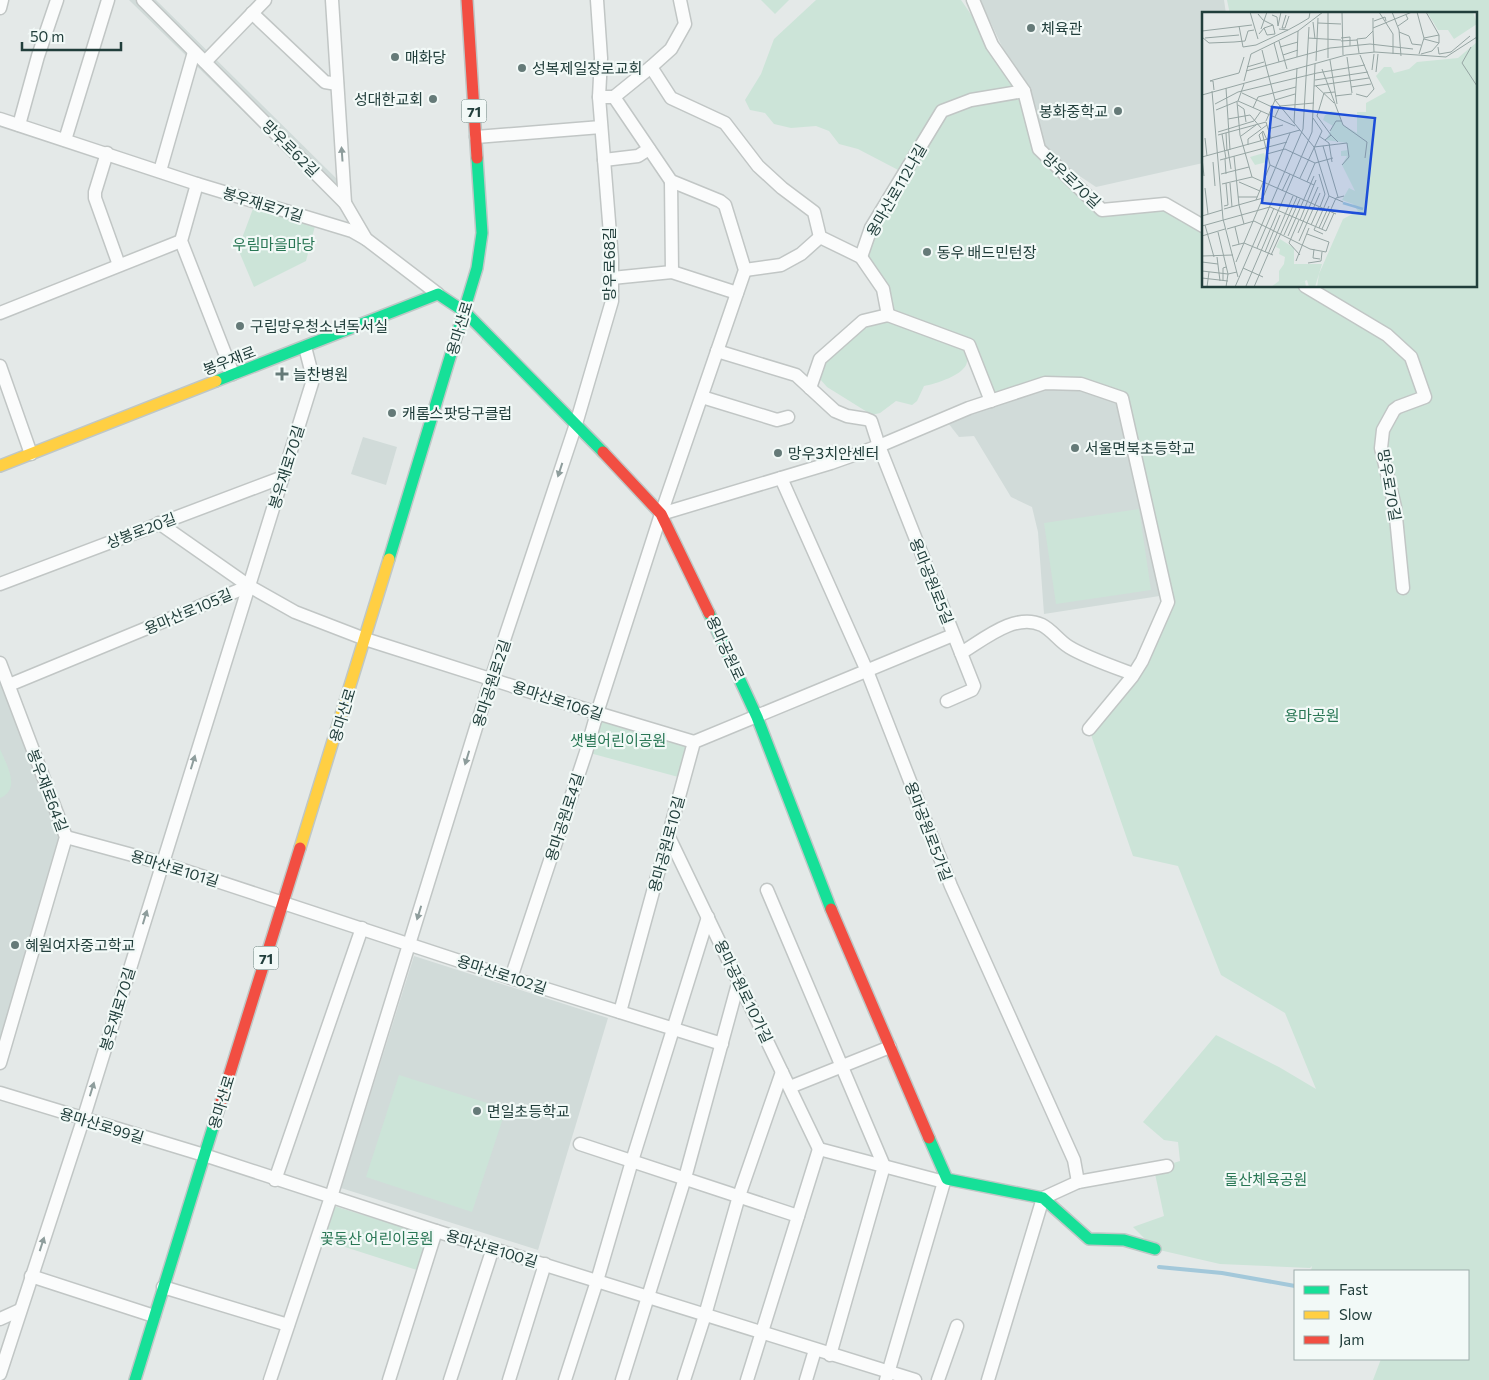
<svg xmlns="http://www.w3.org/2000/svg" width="1489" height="1380" font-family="Commissioner,'Noto Sans KR',sans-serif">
<rect width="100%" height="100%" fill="#e4e9e8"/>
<!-- built -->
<g fill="#d1dbd9">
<polygon points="129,0 156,0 347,189 335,201"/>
<polygon points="980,0 1224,0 1226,14 1203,14 1203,163 1096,187 1039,149 1042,131"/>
<polygon points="1045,383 1122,398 1166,595 1044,614 1038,532 1032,507 1011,497 974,436 959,437 945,419"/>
<polygon points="363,437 397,447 386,485 351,474"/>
<polygon points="0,678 61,838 0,1052"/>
<polygon points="414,956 608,1018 538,1250 341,1188"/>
</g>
<!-- green -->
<g fill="#cce4d8">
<polygon points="761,0 789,0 775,14"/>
<polygon points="816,0 961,0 1024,91 1039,149 1102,210 1165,204 1203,226 1203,286 1475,286 1475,14 1230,14 1227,0 1489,0 1489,1380 1373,1380 1381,1359 1468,1359 1468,1271 1311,1271 1312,1266 1310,1268 1220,1264 1155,1249 1133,1227 1164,1216 1154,1169 1180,1161 1178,1142 1164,1140 1143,1122 1216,1035 1279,1067 1316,1089 1285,1013 1221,975 1178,866 1133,856 1089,729 1142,661 1168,602 1122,398 1045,383 991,401 969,345 888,315 861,257 904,173 858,149 839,144 829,131 816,126 791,128 774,124 765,113 750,110 745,100 761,74 774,39"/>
<polygon points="254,206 315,226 306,261 254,287 238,249"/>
<path d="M888,320L963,347C965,352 968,357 967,362C965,375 935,384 924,386L917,401L912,405L896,401L880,413L872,415L827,387L820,379L821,369L825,361L864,327Z"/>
<polygon points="1139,509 1151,590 1056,604 1044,523"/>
<polygon points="598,714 692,742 682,778 586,752"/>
<path d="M0,749C6,764 22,789 0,798Z"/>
<polygon points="399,1075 506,1109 472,1212 366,1177"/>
<polygon points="334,1206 431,1236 420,1271 323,1240"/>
</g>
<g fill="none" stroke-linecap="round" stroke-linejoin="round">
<!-- stream -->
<polyline stroke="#a3c8da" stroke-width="4" points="1159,1267 1222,1273 1295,1286"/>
<defs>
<g id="street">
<polyline points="143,0 345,203 366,239 438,294"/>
<polyline points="332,0 345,203"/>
<polyline points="680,0 685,24 671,49 651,67 671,98 725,123 758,166 782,188 814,212 820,237 861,257 883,289 888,315"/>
<polyline points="973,0 992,45 1024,91 1039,149 1102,210 1165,204 1203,226"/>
<polyline points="0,8 2,0"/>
<polyline points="252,13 325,82 337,84"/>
<polyline points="205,62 265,0"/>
<polyline points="614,97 651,67"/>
<polyline points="0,119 197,184 352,231 366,239"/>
<polyline points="19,125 38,56 57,0"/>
<polyline points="476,137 601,127"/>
<polyline points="65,140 108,0"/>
<polyline points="107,153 95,192 95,198 119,265"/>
<polyline points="604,160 638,156 649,149"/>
<polyline points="160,171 194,52"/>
<polyline points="671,181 672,272"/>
<polyline points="197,184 181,241 233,374"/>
<polyline points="861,257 871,228 942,111 971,100 1024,91"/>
<polyline points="745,270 781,265 801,254 820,237"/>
<polyline points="612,278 672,272 737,293"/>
<polyline points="1305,286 1387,335 1411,357 1425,397 1398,407 1394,410 1383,430 1381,448 1395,507 1403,588"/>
<polyline points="0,313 181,241"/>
<polyline points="717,351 796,375 835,411 847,416 866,419 871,421 879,446 974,686 972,690 947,701"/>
<polyline points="0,366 31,454"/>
<polyline points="810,388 820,359 863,321 888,315 969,345 991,401"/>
<polyline points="702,397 777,420 788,417"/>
<polyline points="781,478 867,671 951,886 1074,1160 1078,1182"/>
<polyline points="661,514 831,463 879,446 969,408 1045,383 1081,384 1122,398 1168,602 1142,661 1132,677 1089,729"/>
<polyline points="159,523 249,586"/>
<polyline points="0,584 283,477"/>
<path d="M961,653C983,640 1015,612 1042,625C1052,630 1059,641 1069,647C1085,657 1114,667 1133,674"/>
<polyline points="0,663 66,837 0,1063"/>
<polyline points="9,685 249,586 295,612 365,639 597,713 694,742"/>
<polyline points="668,835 819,1149"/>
<polyline points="66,837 162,863 511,978 722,1044"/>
<polyline points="767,890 884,1166 830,1355"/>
<polyline points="511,978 586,752 597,713 661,514 745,270 725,205 720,201 671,181 614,97 599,97"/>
<polyline points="620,1012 694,742 953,635"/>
<polyline points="790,1087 890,1047"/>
<polyline points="0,1093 204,1155 436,1231 915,1380"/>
<polyline points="580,1144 798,1216"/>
<polyline points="819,1149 944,1182 947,1179"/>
<polyline points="275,1180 362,928"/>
<polyline points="31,1276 154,1316"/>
<polyline points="163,1287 288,1325"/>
<polyline points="0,1319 20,1310"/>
<polyline points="0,1374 83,1120 312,383 312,374 305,347"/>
<polyline points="270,1380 331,1197 491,679 576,424 612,301 612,259 599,97 601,58 597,0"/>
<polyline points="389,1380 436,1231"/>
<polyline points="450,1380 493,1248"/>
<polyline points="509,1380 545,1264"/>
<polyline points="565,1380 597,1281 632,1161 708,917"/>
<polyline points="622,1380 685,1178 739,980"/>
<polyline points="684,1380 705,1315 739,1196 782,1072"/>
<polyline points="747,1380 819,1149"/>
<polyline points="806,1380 815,1350"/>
<polyline points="886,1380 944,1182"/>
<polyline points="938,1380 957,1326"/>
<polyline points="988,1380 1043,1198 1078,1182 1167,1166"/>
</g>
<g id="fast">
<polyline points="216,381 438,294 465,312 603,452"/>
<polyline points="389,559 477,268 482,233 477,158"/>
<polyline points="709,613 757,717 831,909"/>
<polyline points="929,1138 947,1179 1043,1198 1089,1239 1124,1240 1155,1249"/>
<polyline points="135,1380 214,1124"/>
</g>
<g id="slow">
<polyline points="0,466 216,381"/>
<polyline points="300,848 389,559"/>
</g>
<g id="jam">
<polyline points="467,0 477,158"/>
<polyline points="603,452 661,514 709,613"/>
<polyline points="831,909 929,1138"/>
<polyline points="214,1124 300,848"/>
</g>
</defs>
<!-- street casing -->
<use href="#street" stroke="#c1c6c5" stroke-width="15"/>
<!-- fast casing -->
<use href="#fast" stroke="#bfc7c6" stroke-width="14"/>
<!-- slow casing -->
<use href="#slow" stroke="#bfc7c6" stroke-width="14"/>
<!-- jam casing -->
<use href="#jam" stroke="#bfc7c6" stroke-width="14"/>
<!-- street -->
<use href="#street" stroke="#fbfcfc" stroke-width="12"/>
<!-- fast -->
<use href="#fast" stroke="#16e098" stroke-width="11"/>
<!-- slow -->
<use href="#slow" stroke="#ffcf43" stroke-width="11"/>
<!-- jam -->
<use href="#jam" stroke="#f24e42" stroke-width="11"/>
</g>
<!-- one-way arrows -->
<defs><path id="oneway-solid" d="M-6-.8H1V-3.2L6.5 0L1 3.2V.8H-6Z" transform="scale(1.25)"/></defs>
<g fill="#8e9d9c">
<use href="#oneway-solid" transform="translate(342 154) rotate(-94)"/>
<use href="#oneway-solid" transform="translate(560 470) rotate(108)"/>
<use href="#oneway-solid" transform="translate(467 758) rotate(107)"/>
<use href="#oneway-solid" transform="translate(193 762) rotate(-73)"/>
<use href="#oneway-solid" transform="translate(419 913) rotate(107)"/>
<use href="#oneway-solid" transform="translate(145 917) rotate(-73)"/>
<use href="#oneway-solid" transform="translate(92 1089) rotate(-73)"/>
<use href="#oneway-solid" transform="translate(42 1244) rotate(-72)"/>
</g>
<!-- markers -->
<g fill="#657a78" stroke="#f2f9f7" stroke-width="2">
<circle cx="1031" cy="28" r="5"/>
<circle cx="395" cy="57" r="5"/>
<circle cx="522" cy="68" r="5"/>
<circle cx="433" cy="99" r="5"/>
<circle cx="1118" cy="111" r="5"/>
<circle cx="927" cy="252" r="5"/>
<circle cx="240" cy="326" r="5"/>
<path d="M279.5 366.5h5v5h5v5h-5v5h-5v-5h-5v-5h5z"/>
<circle cx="392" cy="413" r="5"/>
<circle cx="1075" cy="448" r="5"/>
<circle cx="778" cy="453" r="5"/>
<circle cx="15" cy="945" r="5"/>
<circle cx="477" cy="1111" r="5"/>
</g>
<g text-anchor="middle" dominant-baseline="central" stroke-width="4.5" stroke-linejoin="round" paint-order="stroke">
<!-- shield labels -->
<g fill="#f2f9f7" stroke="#607673" stroke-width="1">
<rect x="461.5" y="99.5" width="25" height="23" rx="4"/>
<rect x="253.5" y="946.5" width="25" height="23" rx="4"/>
</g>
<g font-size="14" font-weight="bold" fill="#213e3b">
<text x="474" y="111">71</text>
<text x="266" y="958">71</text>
</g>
<!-- poi labels -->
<g font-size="15" fill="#213e3b" stroke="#f2f9f7" text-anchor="start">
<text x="1041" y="28">체육관</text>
<text x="405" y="57">매화당</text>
<text x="532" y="68">성복제일장로교회</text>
<text x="423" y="99" text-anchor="end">성대한교회</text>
<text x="1108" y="111" text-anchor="end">봉화중학교</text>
<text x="937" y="252">동우 배드민턴장</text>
<text x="250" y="326">구립망우청소년독서실</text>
<text x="293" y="374">늘찬병원</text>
<text x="402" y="413">캐롬스팟당구클럽</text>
<text x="1085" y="448">서울면북초등학교</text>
<text x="788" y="453">망우3치안센터</text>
<text x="25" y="945">혜원여자중고학교</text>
<text x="487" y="1111">면일초등학교</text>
</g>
<!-- street labels -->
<g font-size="15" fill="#213e3b" stroke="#f2f9f7">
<text transform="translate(291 148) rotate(45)">망우로62길</text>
<text transform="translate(1072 180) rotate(43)">망우로70길</text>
<text transform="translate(896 190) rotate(-60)">용마산로112나길</text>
<text transform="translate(263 204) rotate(17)">봉우재로71길</text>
<text transform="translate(609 264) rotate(-90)">망우로68길</text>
<text transform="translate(459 328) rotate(-73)">용마산로</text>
<text transform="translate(229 360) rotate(-21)">봉우재로</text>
<text transform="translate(286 467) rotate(-73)">봉우재로70길</text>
<text transform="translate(1390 485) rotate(80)">망우로70길</text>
<text transform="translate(141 530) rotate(-21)">상봉로20길</text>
<text transform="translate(932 581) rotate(68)">용마공원로5길</text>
<text transform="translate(188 611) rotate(-23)">용마산로105길</text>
<text transform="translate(726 648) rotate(65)">용마공원로</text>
<text transform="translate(491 683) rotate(-72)">용마공원로2길</text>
<text transform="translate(558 700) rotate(18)">용마산로106길</text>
<text transform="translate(342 715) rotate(-73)">용마산로</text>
<text transform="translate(48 790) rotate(69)">봉우재로64길</text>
<text transform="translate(564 817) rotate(-72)">용마공원로4길</text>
<text transform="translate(929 831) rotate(69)">용마공원로5가길</text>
<text transform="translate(666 844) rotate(-75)">용마공원로10길</text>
<text transform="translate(175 868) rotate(17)">용마산로101길</text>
<text transform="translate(502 974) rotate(18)">용마산로102길</text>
<text transform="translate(744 991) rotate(64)">용마공원로10가길</text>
<text transform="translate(117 1009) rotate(-73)">봉우재로70길</text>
<text transform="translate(221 1102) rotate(-73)">용마산로</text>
<text transform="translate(102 1125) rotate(17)">용마산로99길</text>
<text transform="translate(492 1248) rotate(17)">용마산로100길</text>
</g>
<!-- park labels -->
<g font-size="15" fill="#297755" stroke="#f2f9f7">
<text x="274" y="244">우림마을마당</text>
<text x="1312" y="715">용마공원</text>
<text x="618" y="740">샛별어린이공원</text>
<text x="1266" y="1179">돌산체육공원</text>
<text x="377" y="1238">꽃동산 어린이공원</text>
</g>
</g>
<!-- overview -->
<g transform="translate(1202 12)">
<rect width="275" height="275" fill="#e4e9e8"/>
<path d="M225,0H271L275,12L252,27L246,18H236ZM275,30V275H115L117,262L141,207L156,199L151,192L140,188L147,176L153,179L140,153L145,144H139V139L146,138L145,131L124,128L131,114L121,108L123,103L129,99L136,101L141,113L155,121V100H164V91L184,80L174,64L182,55H189L192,61L207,57L215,50L256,46ZM62,141L65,150L53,153L48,145ZM78,227L92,236V252H120L113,275H107L105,268L91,274L103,269L104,275H69L77,269V259L82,252L83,245L77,242L78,237L74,235Z" fill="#cce4d8"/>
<path fill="none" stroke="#a3c8da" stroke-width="2.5" d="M141,191L161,197"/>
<path fill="none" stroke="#96a5a3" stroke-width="1" d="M48,0L56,27M140,0L141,43M177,0L191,22V42M190,0L197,18L199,44M215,0L222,26L217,42M56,2L61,8L71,13M70,3L75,5L76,14L79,0M84,3L80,16H83L87,4M172,9L183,5L184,9M111,10L113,27M116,11L139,12M37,14L41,35L54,33L86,18M196,14L206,7L204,3M171,16L210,0M59,17L65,0M77,17L86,18L97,12L107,6L108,0M0,19L50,13M171,19L172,40M197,20L207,24L210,32L219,33M57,22L62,16L71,13L73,22L65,23L62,16M0,25L7,31L32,30L43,29L46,19L52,18M3,26L37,23M106,26L139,28M139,26L148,25V34M222,26L237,23M222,27L237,31M77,29L85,57M139,29L155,28M72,31L77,50M78,35L96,30M236,35L237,42L249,40L268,24M269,35L260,51L275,74M60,38L64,54M157,41L155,27L164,26L171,19V6M219,42L230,39L237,31V23L224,0M81,43L96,38M95,45L96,19M145,45L150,81M126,46V0M128,48L135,92M114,49L116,6M64,54L73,88L112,135L127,184L141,190M45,55L62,50M120,57L141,113L165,130L163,146M170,58L172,42M44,59L128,36L168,32L211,37M174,60L176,42M37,61L42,45M11,68L37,61M11,68L8,69H11L12,78M113,68L166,60M42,69L49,42L96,19L121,0M112,74L167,66M114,74L132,91M149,75L169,72M24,76L28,138M10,79L21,207L36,265M40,81L70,95M154,82L165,85L172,77L158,43M0,83L144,43L173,40L244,45L275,25M133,84L150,82M36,89L93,114M35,90L38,123L50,165M13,92L36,80L115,61L163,53M36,93L42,97L44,110M51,96L56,85L94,75M14,98L36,89L42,72M73,105L78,94L112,91M26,107L48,103L59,116M64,109L73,88L93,82M92,111L95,56M66,117L81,113M128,119L134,109H140M16,120L52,109L59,99M24,121L25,139M20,122L24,147M16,123L64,110L69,127M129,123L115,104L122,81L133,80M39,124L54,113M117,124L127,131L130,150M3,126L5,144M123,128L129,123L136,130M59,129L57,123L61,119L65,128M46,133V127L65,113M121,134L136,185M112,135L145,131L147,145L140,153M26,138L29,157M65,142L83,137L113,151M32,144L37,193L42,212M0,145L98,118M0,146L2,164M23,147L24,162M18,148L85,130M11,150L13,174M68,153L112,173M19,162L47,155M117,162L123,182L118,195M50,165L134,202M98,166L120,119L111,106M37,170L58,179M105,170L113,151L131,146M28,171L30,195M20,172L50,165M3,176L6,202M80,179L88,162M36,185H55M54,188L68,153L60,120M22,194L26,193L24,171M68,195L124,219M22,197L61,186M0,204L20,198M97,208L87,231L98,243M98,208L114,168M3,213L12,245M109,213L117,195M0,214L68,195M33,215L37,232M117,216L127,194M25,217L52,209L108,237L124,240L127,230L105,222M120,217L134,186L142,184M124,219L132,201M16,220L26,262L24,275M79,221L95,185M96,221L116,175M121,222L112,218L127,184M82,223L98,187M0,224L23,217M86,224L112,164M97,229L118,181M30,234L42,231L71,243M55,236L72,196M112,237L111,246L118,247M63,240L78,203M69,243L79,221M0,244L31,243M15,245L18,269M94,249L107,216M0,250L16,252M34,250L88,121M106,251L119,249L120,240M41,256L61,265M0,259L26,262L35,260M0,266L26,269M21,269V256L24,255M44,274L110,120L113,52M5,275L7,260M33,275L101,117L107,15M52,275L91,184"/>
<path fill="#1d4ed8" fill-opacity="0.15" stroke="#1d4ed8" stroke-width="2.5" d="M70,95L173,106L163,202L60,191Z"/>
<rect width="275" height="275" fill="none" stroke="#213e3b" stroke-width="2.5"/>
</g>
<!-- legend -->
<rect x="1294" y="1270" width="175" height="90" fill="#f2f9f7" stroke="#9eaeac"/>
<rect x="1304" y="1286" width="25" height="8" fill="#16e098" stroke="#9eaeac"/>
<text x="1339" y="1295" font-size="15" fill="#213e3b">Fast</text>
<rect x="1304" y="1311" width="25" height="8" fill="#ffcf43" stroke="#9eaeac"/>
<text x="1339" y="1320" font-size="15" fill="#213e3b">Slow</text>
<rect x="1304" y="1336" width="25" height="8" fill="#f24e42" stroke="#9eaeac"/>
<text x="1339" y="1345" font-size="15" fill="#213e3b">Jam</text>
<!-- scale -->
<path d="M22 42v8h99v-8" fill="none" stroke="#213e3b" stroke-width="2.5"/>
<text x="30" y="42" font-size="15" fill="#213e3b" stroke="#f2f9f7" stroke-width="4" paint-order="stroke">50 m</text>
</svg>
